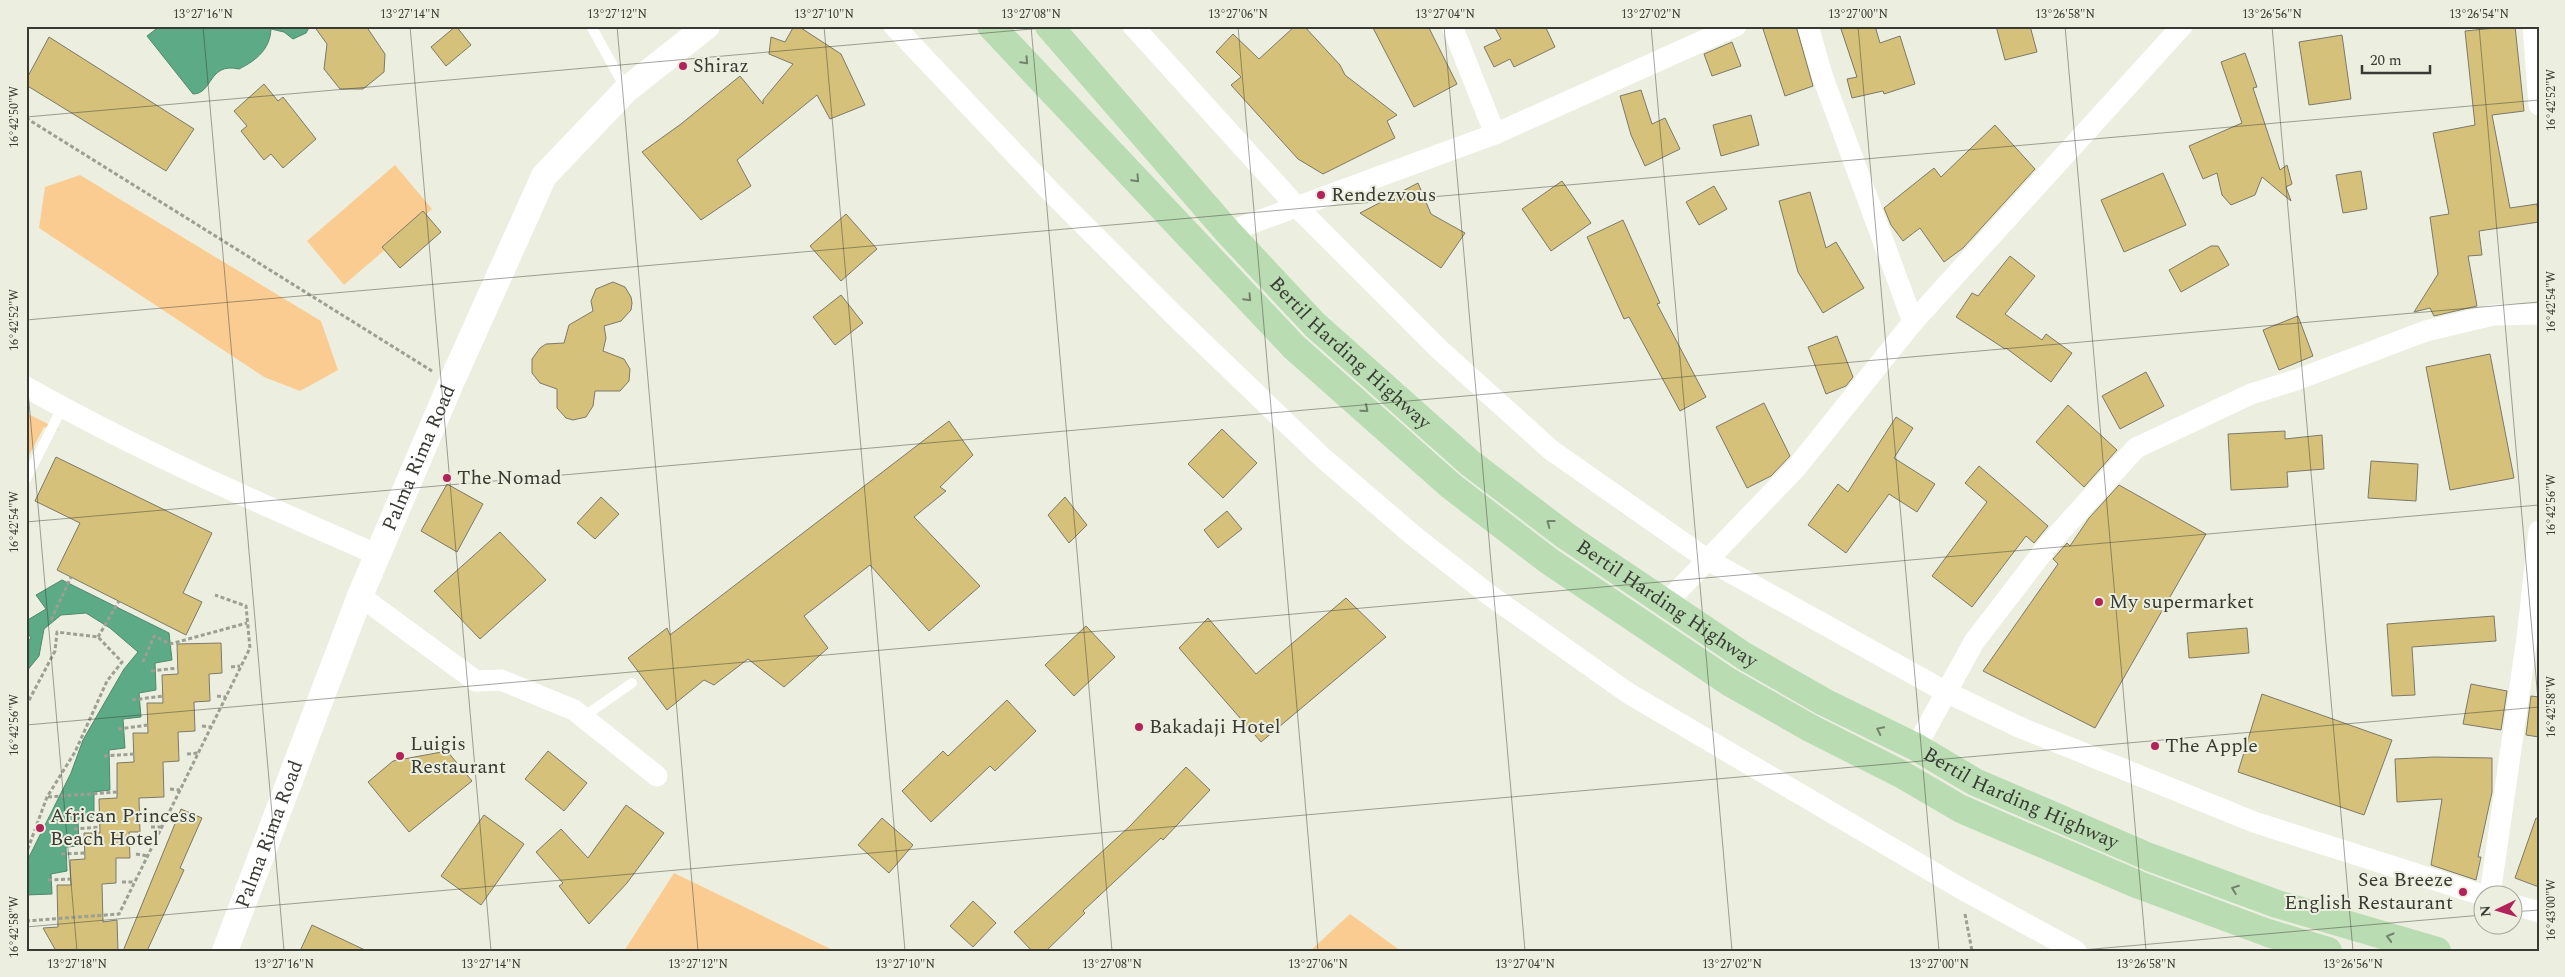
<svg xmlns="http://www.w3.org/2000/svg" width="2565" height="977" font-family="Spectral,serif">
<rect width="100%" height="100%" fill="#ecefdf"/>
<!-- green -->
<g fill="#fbcc92">
<polygon points="395,165 432,209 344,285 307,241"/>
<polygon points="80,175 321,321 338,370 300,391 264,377 39,228 45,187"/>
<polygon points="26,413 60,430 44,427 26,461"/>
<polygon points="674,873 835,951 624,951"/>
<polygon points="1350,914 1401,951 1310,951"/>
</g>
<!-- water -->
<g fill="#5caa86" stroke="#51886d">
<path d="M160,26H310L306,33L293,39L284,32L271,29C270,49 257,60 239,69C208,62 213,94 193,94L147,36Z"/>
<polygon points="62,580 169,633 172,660 155,663 156,690 139,693 141,717 123,719 125,748 109,750 110,790 94,792 94,817 78,819 79,846 66,847 67,871 51,874 52,894 26,895 26,863 71,773 83,740 124,669 138,652 110,628 86,613 61,615 44,629 39,656 26,672 26,642 31,638 26,630 26,621 46,609 36,595"/>
</g>
<!-- building -->
<g fill="#d5c179" stroke="#7d796a">
<polygon points="314,26 366,26 385,54 384,72 363,89 340,89 324,69 327,44"/>
<polygon points="456,26 471,45 446,66 431,47"/>
<polygon points="794,26 798,26 841,54 865,105 830,119 817,95 737,160 751,186 701,220 642,152 681,124 740,76 763,104 763,100 793,64 769,54 771,37 785,42"/>
<polygon points="1295,26 1304,26 1340,65 1345,75 1397,115 1387,121 1395,138 1323,174 1298,159 1231,85 1241,77 1216,52 1233,34 1259,59"/>
<polygon points="1372,26 1428,26 1457,84 1414,107"/>
<polygon points="1494,26 1545,26 1555,47 1514,67 1510,59 1494,67 1484,47 1501,39"/>
<polygon points="1773,26 1796,26 1813,86 1785,96 1763,29"/>
<polygon points="1840,26 1875,26 1880,43 1900,36 1915,84 1884,94 1883,91 1852,98 1847,79 1857,77"/>
<polygon points="1996,26 2030,26 2037,52 2005,60"/>
<polygon points="2515,26 2524,111 2492,115 2510,208 2537,204 2539,222 2479,231 2482,255 2468,256 2477,306 2434,316 2430,308 2414,312 2438,274 2430,217 2449,214 2433,133 2475,125 2465,31"/>
<polygon points="2342,35 2351,99 2309,105 2299,42"/>
<polygon points="49,37 194,129 166,171 26,85 26,80"/>
<polygon points="1732,42 1741,66 1712,76 1704,54"/>
<polygon points="2245,53 2257,87 2253,88 2280,170 2287,165 2292,184 2286,187 2291,201 2262,177 2255,195 2231,205 2222,195 2217,173 2203,179 2189,146 2242,123 2221,62"/>
<polygon points="264,84 278,101 283,97 316,139 283,168 271,154 264,160 241,131 247,126 234,111"/>
<polygon points="1641,90 1652,124 1665,118 1680,149 1645,166 1631,135 1620,96"/>
<polygon points="1751,115 1759,145 1721,156 1713,125"/>
<polygon points="1995,125 2035,169 1963,248 1944,262 1920,228 1903,241 1891,225 1884,208 1934,168 1941,177"/>
<polygon points="2361,171 2367,209 2343,213 2336,175"/>
<polygon points="2163,173 2186,225 2124,252 2101,200"/>
<polygon points="1562,181 1591,223 1551,251 1522,209"/>
<polygon points="1418,183 1431,214 1465,233 1441,268 1360,213"/>
<polygon points="1714,186 1727,209 1699,225 1686,202"/>
<polygon points="1810,192 1826,248 1836,242 1864,288 1823,313 1798,272 1779,201"/>
<polygon points="423,211 441,232 400,268 382,247"/>
<polygon points="846,214 877,249 841,281 810,246"/>
<polygon points="1623,220 1660,303 1657,304 1706,397 1680,411 1629,317 1624,319 1587,237"/>
<polygon points="2211,246 2218,246 2229,265 2181,292 2169,270"/>
<polygon points="2010,256 2035,276 2005,314 2042,340 2046,334 2072,353 2051,382 2006,348 2005,349 1956,317 1972,293 1978,296"/>
<polygon points="613,282 625,287 631,297 632,303 631,310 621,321 604,326 606,338 603,351 624,359 630,369 629,381 620,391 595,391 593,406 586,417 573,420 566,418 557,408 557,389 540,383 532,373 532,359 540,348 546,344 564,343 569,325 593,311 591,301 596,289"/>
<polygon points="841,295 863,323 835,345 813,317"/>
<polygon points="2298,316 2313,356 2279,370 2263,330"/>
<polygon points="1837,336 1853,377 1846,386 1826,394 1808,347"/>
<polygon points="2490,354 2514,478 2450,490 2426,367"/>
<polygon points="2146,372 2164,406 2120,429 2102,396"/>
<polygon points="1764,403 1790,456 1771,476 1747,488 1716,427"/>
<polygon points="2068,405 2117,450 2084,487 2036,442"/>
<polygon points="1896,417 1913,428 1894,458 1935,484 1917,512 1889,494 1846,553 1808,525 1838,484 1848,492"/>
<polygon points="949,421 973,455 940,487 946,491 914,517 980,586 929,631 870,565 804,616 828,648 784,687 748,659 714,685 704,680 667,710 628,658 667,628 670,635"/>
<polygon points="1222,429 1257,463 1223,498 1188,464"/>
<polygon points="2285,431 2285,439 2322,435 2324,469 2287,472 2288,487 2231,490 2228,434"/>
<polygon points="56,457 212,533 183,593 202,602 186,635 57,570 80,523 35,501"/>
<polygon points="2371,461 2418,464 2416,501 2368,498"/>
<polygon points="1979,466 2048,526 2034,543 2026,536 1972,607 1932,576 1987,502 1965,483"/>
<polygon points="447,484 483,504 457,552 421,531"/>
<polygon points="2119,485 2206,534 2095,728 1983,671 2058,564 2053,559 2067,543 2070,546 2089,518"/>
<polygon points="601,497 619,514 595,539 577,523"/>
<polygon points="1065,497 1087,525 1069,543 1048,515"/>
<polygon points="1227,511 1242,529 1218,548 1204,530"/>
<polygon points="500,532 546,580 480,639 434,591"/>
<polygon points="1346,598 1386,637 1261,742 1179,648 1208,618 1256,674"/>
<polygon points="2494,616 2496,641 2412,647 2415,695 2392,696 2387,624"/>
<polygon points="1086,626 1115,657 1074,696 1045,665"/>
<polygon points="2247,628 2249,653 2189,658 2187,633"/>
<polygon points="221,643 222,673 209,674 210,701 194,702 195,731 178,732 179,761 163,762 164,797 139,798 140,832 129,832 130,858 116,858 116,883 102,884 103,922 117,920 118,951 56,951 43,928 58,927 57,885 71,885 70,860 85,859 84,833 100,833 99,799 117,798 117,763 134,762 133,733 148,733 147,703 163,703 162,675 178,674 177,644"/>
<polygon points="2471,684 2507,691 2501,730 2463,724"/>
<polygon points="2262,694 2392,740 2364,815 2238,772"/>
<polygon points="2531,696 2539,697 2539,737 2526,735"/>
<polygon points="1007,700 1036,731 995,771 990,766 931,822 902,791 943,751 948,756"/>
<polygon points="447,751 472,781 409,832 368,782 393,761"/>
<polygon points="548,751 587,783 564,811 525,779"/>
<polygon points="2434,757 2492,758 2492,792 2478,857 2481,857 2476,880 2431,865 2442,799 2397,802 2395,759"/>
<polygon points="1186,767 1210,790 1163,840 1161,838 1083,911 1085,913 1046,951 1032,951 1014,932 1130,826"/>
<polygon points="626,805 664,833 627,883 589,924 559,886 563,883 536,852 561,829 588,858"/>
<polygon points="181,809 202,818 180,868 184,870 147,951 123,951"/>
<polygon points="484,815 524,844 481,905 441,876"/>
<polygon points="882,818 913,845 889,873 858,845"/>
<polygon points="2536,818 2539,819 2539,887 2515,878"/>
<polygon points="973,901 996,923 973,947 950,926"/>
<polygon points="312,925 367,951 300,951"/>
</g>
<g fill="none" stroke-linecap="round" stroke-linejoin="round">
<!-- path -->
<g stroke="#9c9f93" stroke-width="3" stroke-dasharray="4 2.5" stroke-linecap="butt">
<polyline points="26,118 432,371"/>
<polyline points="51,620 71,577"/>
<polyline points="98,637 119,601"/>
<polyline points="143,662 154,636 170,644 247,623"/>
<polyline points="231,667 240,666"/>
<polyline points="151,671 178,668"/>
<polyline points="217,696 226,697"/>
<polyline points="132,700 163,696"/>
<polyline points="26,706 55,651 57,632 98,637 122,662 107,681 75,752 47,797 26,854"/>
<polyline points="202,726 211,727"/>
<polyline points="118,729 148,725"/>
<polyline points="187,754 198,753"/>
<polyline points="104,756 134,754"/>
<polyline points="170,789 180,790"/>
<polyline points="48,797 117,792"/>
<polyline points="151,827 162,827"/>
<polyline points="74,829 100,827"/>
<polyline points="61,854 85,853"/>
<polyline points="136,854 148,856"/>
<polyline points="48,880 71,879"/>
<polyline points="122,882 135,882"/>
<polyline points="1965,914 1972,951"/>
<polyline points="26,921 119,914 250,648 246,606 215,595"/>
</g>
<!-- service -->
<g stroke="#fff" stroke-width="10">
<polyline points="591,26 626,89"/>
<polyline points="26,479 62,408"/>
<polyline points="583,717 632,683"/>
</g>
<!-- minor -->
<g stroke="#fff" stroke-width="21">
<polyline points="894,26 1050,191 1177,318 1323,458 1414,536 1488,594 1628,693 1960,888 2076,951"/>
<polyline points="1133,26 1297,207 1440,350 1551,450 1708,560 1946,692 2019,727 2254,822 2482,895"/>
<polyline points="1452,26 1495,134"/>
<polyline points="1808,26 1822,75 1913,322"/>
<polyline points="2533,26 2539,105"/>
<polyline points="1228,232 1495,134 1736,26"/>
<path d="M26,387C139,451 259,503 378,555"/>
<polyline points="360,596 476,681 501,680 574,710 657,776"/>
<polyline points="1666,603 1796,468 1913,322 2182,26"/>
<polyline points="1916,747 1974,642 2049,544 2136,448 2251,394 2296,380 2426,331 2493,315 2539,314"/>
<polyline points="2490,894 2527,638 2539,531"/>
<polyline points="2512,904 2539,912"/>
</g>
<!-- tertiary -->
<path stroke="#fff" stroke-width="26" id="s1" d="M225,951L360,596L451,383L544,176L626,90L707,26"/>
<!-- primary -->
<g stroke="#badcb2" stroke-width="28">
<polyline points="991,26 1294,347 1451,486 1549,561 1729,682 1810,728 1901,774 1961,809 2139,885 2268,933 2328,951"/>
<path id="s2" d="M1049,26L1228,232L1315,325L1470,463L1566,536L1744,656L1824,702L1916,747L1975,782L2149,857L2277,904L2437,951"/>
</g>
</g>
<!-- one-way arrows -->
<defs><path id="oneway-chevron" d="M-2-3.5L2.5 0L-2 3.5" fill="none" stroke-width="1.6" stroke-linecap="round" stroke-linejoin="round" transform="scale(1.25)"/></defs>
<g stroke="#72836c">
<use href="#oneway-chevron" transform="translate(1025 61) rotate(47)"/>
<use href="#oneway-chevron" transform="translate(1136 179) rotate(47)"/>
<use href="#oneway-chevron" transform="translate(1248 298) rotate(47)"/>
<use href="#oneway-chevron" transform="translate(1365 409) rotate(41)"/>
<use href="#oneway-chevron" transform="translate(1550 523) rotate(-143)"/>
<use href="#oneway-chevron" transform="translate(1880 730) rotate(-154)"/>
<use href="#oneway-chevron" transform="translate(2235 889) rotate(-159)"/>
<use href="#oneway-chevron" transform="translate(2390 937) rotate(-164)"/>
</g>
<!-- ticks -->
<path fill="none" stroke="#383a33" stroke-width="1" stroke-opacity="0.45" d="M203,26L284,951M410,26L491,951M617,26L698,951M824,26L905,951M1031,26L1112,951M1238,26L1318,951M1444,26L1525,951M1651,26L1732,951M1858,26L1939,951M2065,26L2146,951M2272,26L2353,951M2479,26L2539,711M26,117L1066,26M26,320L2539,100M26,368L77,951M26,522L2539,302M26,725L2539,505M2512,912L2539,910M26,927L2539,707M2071,951L2482,915"/>
<!-- markers -->
<g fill="#b12359" stroke="#ecefdf" stroke-width="2">
<circle cx="683" cy="66" r="5"/>
<circle cx="1321" cy="195" r="5"/>
<circle cx="447" cy="478" r="5"/>
<circle cx="2099" cy="602" r="5"/>
<circle cx="1139" cy="727" r="5"/>
<circle cx="2155" cy="746" r="5"/>
<circle cx="400" cy="756" r="5"/>
<circle cx="40" cy="828" r="5"/>
<circle cx="2463" cy="892" r="5"/>
</g>
<g text-anchor="middle" dominant-baseline="central" stroke-width="4" stroke-linejoin="round" paint-order="stroke">
<!-- poi labels -->
<g font-size="20" fill="#383a33" stroke="#ecefdf" text-anchor="start">
<text x="693" y="66">Shiraz</text>
<text x="1331" y="195">Rendezvous</text>
<text x="457" y="478">The Nomad</text>
<text x="2109" y="602">My supermarket</text>
<text x="1149" y="727">Bakadaji Hotel</text>
<text x="410" y="744">Luigis<tspan x="410" dy="23">Restaurant</tspan></text>
<text x="2165" y="746">The Apple</text>
<text x="50" y="816">African Princess<tspan x="50" dy="23">Beach Hotel</tspan></text>
<text x="2453" y="880" text-anchor="end">Sea Breeze<tspan x="2453" dy="23">English Restaurant</tspan></text>
</g>
<!-- street labels -->
<g font-size="20" fill="#383a33" stroke="#ecefdf">
<text stroke="none"><textPath href="#s2" startOffset="445">Bertil Harding Highway</textPath></text>
<text stroke="none"><textPath href="#s1" startOffset="530">Palma Rima Road</textPath></text>
<text stroke="none"><textPath href="#s2" startOffset="850">Bertil Harding Highway</textPath></text>
<text stroke="none"><textPath href="#s2" startOffset="1255">Bertil Harding Highway</textPath></text>
<text stroke="none"><textPath href="#s1" startOffset="125">Palma Rima Road</textPath></text>
</g>
</g>
<!-- border -->
<rect width="2565" height="977" fill="none" stroke="#ecefdf" stroke-width="55"/>
<!-- north arrow -->
<g transform="translate(2498 910) rotate(265)"><circle r="24" fill="#ecefdf" stroke="#a4a79a"/>
<path d="M0-4L9 19L0 12L-9 19Z" fill="#b12359"/>
<text y="-8" font-size="14" font-weight="bold" text-anchor="middle" fill="#383a33">N</text>
</g>
<!-- scale -->
<path d="M2362 65v8h68v-8" fill="none" stroke="#383a33" stroke-width="2.5"/>
<text x="2370" y="65" font-size="15" fill="#383a33" stroke="#ecefdf" stroke-width="4" paint-order="stroke">20 m</text>
<rect x="28" y="28" width="2510" height="922" fill="none" stroke="#383a33" stroke-width="2"/>
<g font-size="12" text-anchor="middle" fill="#383a33">
<text x="203" y="18">13°27'16"N</text>
<text x="410" y="18">13°27'14"N</text>
<text x="617" y="18">13°27'12"N</text>
<text x="824" y="18">13°27'10"N</text>
<text x="1031" y="18">13°27'08"N</text>
<text x="1238" y="18">13°27'06"N</text>
<text x="1445" y="18">13°27'04"N</text>
<text x="1651" y="18">13°27'02"N</text>
<text x="1858" y="18">13°27'00"N</text>
<text x="2065" y="18">13°26'58"N</text>
<text x="2272" y="18">13°26'56"N</text>
<text x="2479" y="18">13°26'54"N</text>
<text transform="translate(2551 100) rotate(-90)" y="4">16°42'52"W</text>
<text transform="translate(14 117) rotate(-90)" y="4">16°42'50"W</text>
<text transform="translate(2551 302) rotate(-90)" y="4">16°42'54"W</text>
<text transform="translate(14 320) rotate(-90)" y="4">16°42'52"W</text>
<text transform="translate(2551 505) rotate(-90)" y="4">16°42'56"W</text>
<text transform="translate(14 522) rotate(-90)" y="4">16°42'54"W</text>
<text transform="translate(2551 707) rotate(-90)" y="4">16°42'58"W</text>
<text transform="translate(14 725) rotate(-90)" y="4">16°42'56"W</text>
<text transform="translate(2551 910) rotate(-90)" y="4">16°43'00"W</text>
<text transform="translate(14 927) rotate(-90)" y="4">16°42'58"W</text>
<text x="77" y="968">13°27'18"N</text>
<text x="284" y="968">13°27'16"N</text>
<text x="491" y="968">13°27'14"N</text>
<text x="698" y="968">13°27'12"N</text>
<text x="905" y="968">13°27'10"N</text>
<text x="1112" y="968">13°27'08"N</text>
<text x="1318" y="968">13°27'06"N</text>
<text x="1525" y="968">13°27'04"N</text>
<text x="1732" y="968">13°27'02"N</text>
<text x="1939" y="968">13°27'00"N</text>
<text x="2146" y="968">13°26'58"N</text>
<text x="2353" y="968">13°26'56"N</text>
</g>
</svg>
